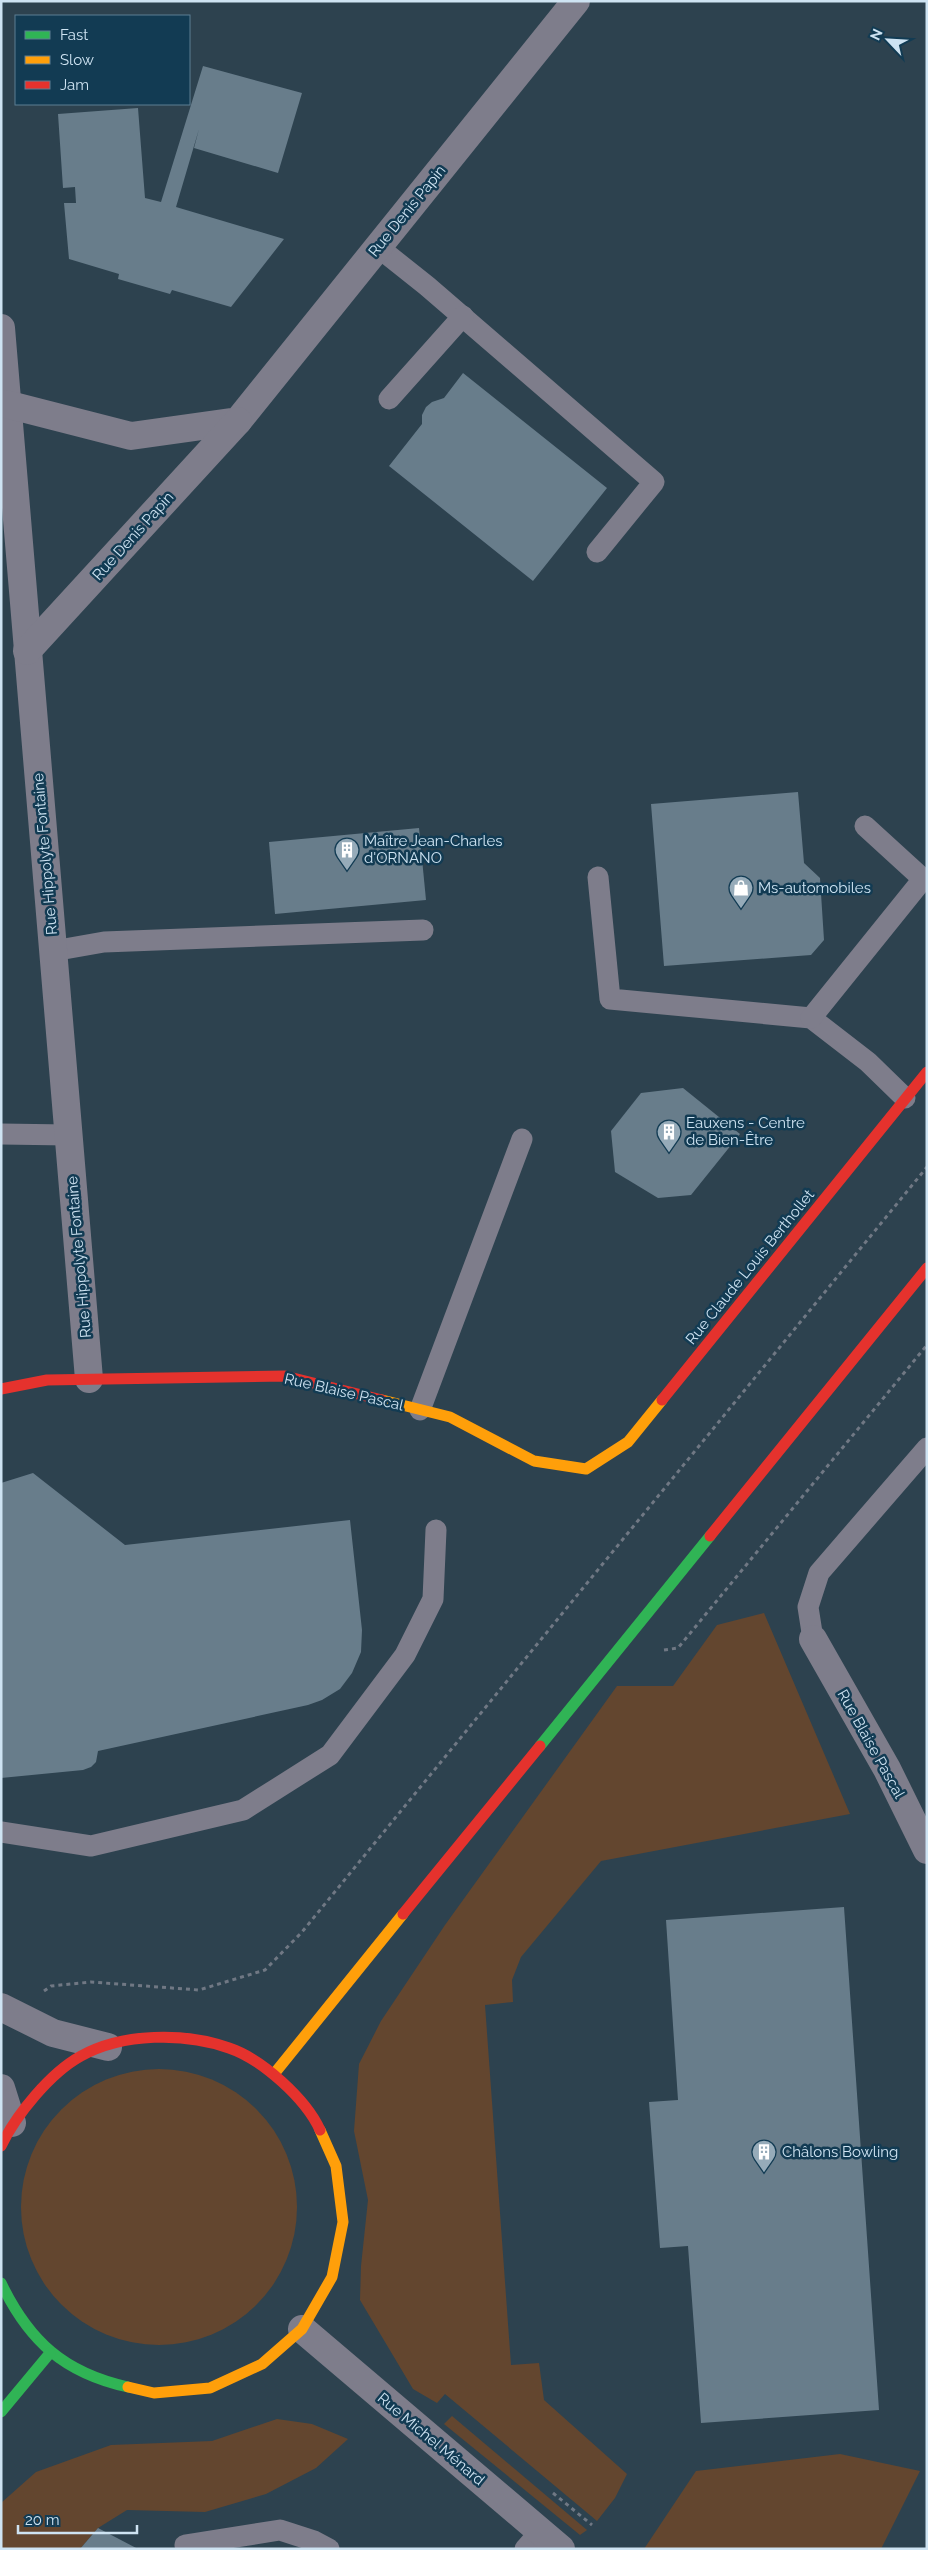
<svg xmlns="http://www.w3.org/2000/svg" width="928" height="2550" font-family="Raleway,sans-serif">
<rect width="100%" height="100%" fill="#2d424f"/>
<!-- green -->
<g fill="#63462f">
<polygon points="764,1613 850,1814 601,1861 521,1957 512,1980 513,2002 485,2005 511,2365 539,2363 544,2400 627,2474 615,2498 597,2521 445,2394 437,2403 413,2389 360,2300 361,2266 368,2200 354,2131 359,2064 381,2021 445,1925 617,1686 673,1686 717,1625"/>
<circle cx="159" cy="2207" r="138"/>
<polygon points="452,2416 587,2530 580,2535 444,2424"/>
<polygon points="277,2419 312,2424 348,2439 316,2468 266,2494 205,2512 127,2510 98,2528 80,2549 1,2549 1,2503 36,2472 111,2445 212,2441"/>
<polygon points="840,2454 920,2471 881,2549 644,2549 696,2471"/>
</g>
<!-- building -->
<g fill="#687d8b">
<polygon points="203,66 302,93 278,173 194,148 199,129 176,207 284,239 231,307 172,290 170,294 118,279 119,274 69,259 64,203 76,203 75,187 63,188 58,114 138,108 145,198 161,202"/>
<polygon points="463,373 607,488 533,581 389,466 422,424 422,415 426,407 432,402 444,398"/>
<polygon points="798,792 804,863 820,878 824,940 811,955 664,966 651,804"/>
<polygon points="419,828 426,900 275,914 269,842"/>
<polygon points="683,1088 740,1134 691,1195 658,1198 615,1172 611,1131 641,1093"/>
<polygon points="33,1473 125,1545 350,1520 362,1630 361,1652 352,1673 340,1689 322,1700 308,1705 98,1751 96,1762 91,1767 83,1770 1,1778 1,1483"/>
<polygon points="844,1907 879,2410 701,2423 688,2246 660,2248 649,2102 678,2100 666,1920"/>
<polygon points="98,2528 138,2549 80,2549"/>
</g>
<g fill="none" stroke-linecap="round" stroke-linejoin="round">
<!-- path -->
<g stroke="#707884" stroke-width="3" stroke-dasharray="4 4" stroke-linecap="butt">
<polyline points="664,1650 678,1648 927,1345"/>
<polyline points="44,1991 51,1986 91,1982 199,1990 265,1970 302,1932 927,1167"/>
<polyline points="553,2493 592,2525"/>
</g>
<!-- lane -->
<g stroke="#7e7d8b" stroke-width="21">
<polyline points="378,247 427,286 654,482 597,552"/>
<polyline points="389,399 463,316"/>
<polyline points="598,877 610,999 811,1018 868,1062 905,1098"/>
<polyline points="53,951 104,942 423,930"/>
<polyline points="811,1018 923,879 865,826"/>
<polyline points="1,1134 68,1135"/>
<polyline points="420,1410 522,1139"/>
<polyline points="813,1639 808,1607 819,1573 927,1448"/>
<polyline points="1,1832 91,1846 243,1810 330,1755 405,1655 433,1599 436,1530"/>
<polyline points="185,2545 280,2530 314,2541 329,2549"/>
<polyline points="525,2549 540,2532"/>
</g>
<!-- street -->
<g stroke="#7e7d8b" stroke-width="28">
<polyline points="1,328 89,1379"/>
<polyline points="6,404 131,436 238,421 576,1"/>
<polyline points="27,651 238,421"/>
<polyline points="813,1639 887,1769 927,1850"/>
<polyline points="1,2007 53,2033 108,2047"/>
<polyline points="1,2088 12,2123"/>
<polyline points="302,2329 561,2549"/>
</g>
<!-- fast -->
<g stroke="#30b455" stroke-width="11">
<polyline points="540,1746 710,1536"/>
<path d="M1,2283C29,2341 64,2373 128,2387"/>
<polyline points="1,2412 50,2353"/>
</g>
<!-- slow -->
<g stroke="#ff9f0a" stroke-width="11">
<polyline points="382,1400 450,1417 534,1461 586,1469 628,1442 662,1400"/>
<polyline points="274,2074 403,1914"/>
<polyline points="128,2387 154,2393 210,2388 262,2364 302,2329 332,2277 343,2222 336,2166 320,2130"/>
</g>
<!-- jam -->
<g stroke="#e5322d" stroke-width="11">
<polyline points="1,1389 47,1380 285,1376 382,1400"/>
<polyline points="662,1400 927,1072"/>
<polyline points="710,1536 927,1268"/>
<polyline points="403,1914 540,1746"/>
<path d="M1,2146C16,2115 50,2073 81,2056C123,2033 184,2032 229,2048C262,2059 306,2099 320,2130"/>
</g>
</g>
<!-- icons -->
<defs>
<symbol id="building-pin" viewBox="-11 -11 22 30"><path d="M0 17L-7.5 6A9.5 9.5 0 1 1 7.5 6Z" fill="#96abb9" stroke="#123b53"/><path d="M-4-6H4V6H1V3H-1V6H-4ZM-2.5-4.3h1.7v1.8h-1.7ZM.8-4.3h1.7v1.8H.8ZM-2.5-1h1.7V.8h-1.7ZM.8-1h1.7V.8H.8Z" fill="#fff"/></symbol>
<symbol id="shop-pin" viewBox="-11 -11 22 30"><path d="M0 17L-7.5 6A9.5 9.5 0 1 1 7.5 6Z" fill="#96abb9" stroke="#123b53"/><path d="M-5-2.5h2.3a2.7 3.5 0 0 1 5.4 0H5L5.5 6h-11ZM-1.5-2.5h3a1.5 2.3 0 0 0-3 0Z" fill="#fff"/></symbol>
</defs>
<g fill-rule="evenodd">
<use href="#building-pin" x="333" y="836" width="28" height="38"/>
<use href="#shop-pin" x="727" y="874" width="28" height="38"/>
<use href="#building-pin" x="655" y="1118" width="28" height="38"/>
<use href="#building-pin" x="750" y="2138" width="28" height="38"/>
</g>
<g text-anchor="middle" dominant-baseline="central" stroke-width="5" stroke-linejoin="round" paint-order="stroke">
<!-- street labels -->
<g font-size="15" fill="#cee3f2" stroke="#123b53">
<text transform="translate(407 211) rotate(-51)">Rue Denis Papin</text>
<text transform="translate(133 536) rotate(-48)">Rue Denis Papin</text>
<text transform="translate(45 854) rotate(-95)">Rue Hippolyte Fontaine</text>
<text transform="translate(79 1257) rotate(-95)">Rue Hippolyte Fontaine</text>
<text transform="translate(750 1267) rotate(-51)">Rue Claude Louis Berthollet</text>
<text transform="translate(344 1392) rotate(13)">Rue Blaise Pascal</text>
<text transform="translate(871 1744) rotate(61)">Rue Blaise Pascal</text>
<text transform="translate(431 2439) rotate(40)">Rue Michel Ménard</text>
</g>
<!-- poi labels -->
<g font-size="15" fill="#cee3f2" stroke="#123b53" text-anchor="start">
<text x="364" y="841">Maître Jean-Charles<tspan x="364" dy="17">d'ORNANO</tspan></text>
<text x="758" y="888">Ms-automobiles</text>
<text x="686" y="1123">Eauxens - Centre<tspan x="686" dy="17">de Bien-Être</tspan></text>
<text x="782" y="2152">Châlons Bowling</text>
</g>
</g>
<!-- border -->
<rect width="928" height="2550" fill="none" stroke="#cee3f2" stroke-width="5"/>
<!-- legend -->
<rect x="15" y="15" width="175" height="90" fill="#123b53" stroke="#5d7e93"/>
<rect x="25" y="31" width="25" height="8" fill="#30b455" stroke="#5d7e93"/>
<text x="60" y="40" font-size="15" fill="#cee3f2">Fast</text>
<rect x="25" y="56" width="25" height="8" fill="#ff9f0a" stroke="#5d7e93"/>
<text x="60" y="65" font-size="15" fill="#cee3f2">Slow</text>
<rect x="25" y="81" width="25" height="8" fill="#e5322d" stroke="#5d7e93"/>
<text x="60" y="90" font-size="15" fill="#cee3f2">Jam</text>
<!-- north arrow -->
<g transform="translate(888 40) rotate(295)" stroke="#123b53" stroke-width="4" paint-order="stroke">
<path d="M0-4L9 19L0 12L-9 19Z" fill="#cee3f2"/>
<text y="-8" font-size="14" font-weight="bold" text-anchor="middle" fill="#cee3f2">N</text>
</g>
<!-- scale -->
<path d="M18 2525v8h119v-8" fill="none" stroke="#cee3f2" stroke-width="2.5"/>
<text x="25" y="2525" font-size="15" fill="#cee3f2" stroke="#123b53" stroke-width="4" paint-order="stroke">20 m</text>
</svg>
